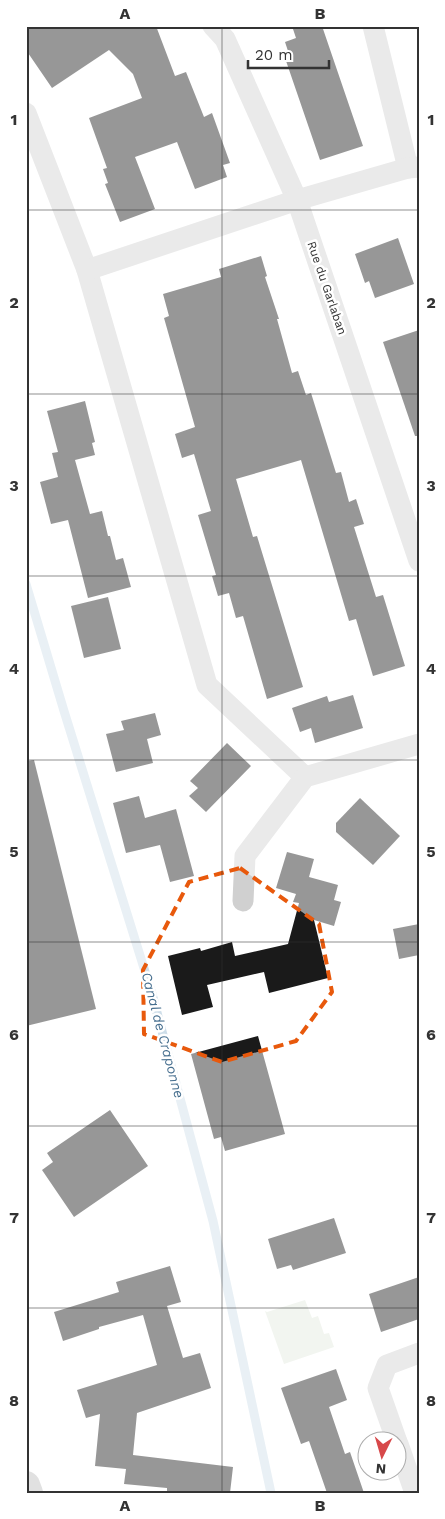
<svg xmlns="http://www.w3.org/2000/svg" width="445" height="1519" font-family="'Work Sans',sans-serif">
<rect width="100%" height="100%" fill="#fff"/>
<!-- green -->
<polygon fill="#e2e9dd" points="305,1300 312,1318 318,1316 324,1334 329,1333 334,1347 284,1364 265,1311 267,1312"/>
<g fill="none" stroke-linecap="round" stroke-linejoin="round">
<!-- stream -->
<polyline stroke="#cedee9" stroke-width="9" points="26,584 64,711 152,994 213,1221 271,1493"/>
</g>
<!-- building -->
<g fill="#1a1a1a">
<polygon points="26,26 156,26 175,76 186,72 204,117 212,113 230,163 223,165 227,177 195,189 177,142 135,157 155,209 120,222 105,184 108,183 103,169 107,168 89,118 142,98 133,74 109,50 52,88 26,50"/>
<polygon points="292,26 322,26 363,146 320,160 285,58 290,57 285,42 296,38"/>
<polygon points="398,238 414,284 375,298 369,281 365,283 355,254"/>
<polygon points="261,256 267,276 265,277 279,319 277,319 292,373 298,371 306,395 311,393 336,473 341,472 349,502 356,499 364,524 354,527 376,597 383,595 405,666 373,676 356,619 349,621 301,460 236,479 253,537 257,536 303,687 267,699 243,616 236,618 229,593 218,596 212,576 216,575 198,515 211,511 194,454 182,458 175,434 195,427 164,318 169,316 163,294 221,277 219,269"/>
<polygon points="419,330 419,436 415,436 383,342"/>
<polygon points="85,401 95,442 92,443 95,455 75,460 90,514 102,511 108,536 110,536 116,560 123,558 131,587 88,598 68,520 51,524 40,482 58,477 52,453 58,452 47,411"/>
<polygon points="108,597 121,649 84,658 71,606"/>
<polygon points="353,695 363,728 315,743 311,728 300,732 292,708 327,696 329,702"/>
<polygon points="155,713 161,735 147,739 153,763 116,772 106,734 124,730 121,721"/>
<polygon points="227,743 251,766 206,812 189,796 198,788 190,781"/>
<polygon points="34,760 96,1009 26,1026 26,761"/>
<polygon points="139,796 145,818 176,809 194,876 170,882 160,845 126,853 113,803"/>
<polygon points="360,798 400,836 373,865 336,832 336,823"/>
<polygon points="287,852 314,859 309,877 338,885 334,900 341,902 334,926 314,920 328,978 269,993 264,972 207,985 213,1007 182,1015 168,956 200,948 201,951 232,942 235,956 288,944 299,903 293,902 296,894 276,888"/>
<polygon points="419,924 419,955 399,959 393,929"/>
<polygon points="258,1036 285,1134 225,1151 221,1137 214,1139 191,1054"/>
<polygon points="110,1110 148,1166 74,1217 42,1170 53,1162 47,1153"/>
<polygon points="334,1218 346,1253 293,1270 291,1265 277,1269 268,1239"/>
<polygon points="170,1266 181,1302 167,1306 183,1358 200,1353 211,1388 137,1413 133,1455 233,1467 230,1493 167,1493 167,1488 124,1484 126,1469 95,1466 100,1414 86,1418 77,1390 157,1365 143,1315 99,1327 99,1329 63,1341 54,1312 119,1292 116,1282"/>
<polygon points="419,1277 419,1319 381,1332 369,1294"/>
<polygon points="336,1369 347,1400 329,1407 345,1454 350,1452 364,1493 327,1493 309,1441 301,1444 281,1388"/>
</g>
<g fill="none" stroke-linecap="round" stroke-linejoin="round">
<!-- minor -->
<g stroke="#d0d0d0" stroke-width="21">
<polyline points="213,26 225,39 297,200 419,561"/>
<polyline points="373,26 408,168"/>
<polyline points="26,113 87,270 207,685 305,777"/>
<polyline points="87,270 297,200 408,168 419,167"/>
<polyline points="243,901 245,856 305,777 419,744"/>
<polyline points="397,1442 378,1388 387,1365 419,1353"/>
<polyline points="398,1444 415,1493"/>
</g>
<!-- secondary -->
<polyline stroke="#bdbdbd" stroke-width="28" points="26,1485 29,1493"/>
</g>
<!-- marked area -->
<path d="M0 0H445V1519H0ZM240,868L319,924L332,992L296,1041L222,1062L144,1034L143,970L189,882Z" fill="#fff" fill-opacity=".55" fill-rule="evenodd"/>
<path fill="none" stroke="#e8590c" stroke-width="4" stroke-dasharray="10 6" stroke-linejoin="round" d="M240,868L319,924L332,992L296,1041L222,1062L144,1034L143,970L189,882Z"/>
<!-- grid -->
<path fill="none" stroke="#333" stroke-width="1" stroke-opacity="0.55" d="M222,26V1493M26,210H419M26,394H419M26,576H419M26,760H419M26,942H419M26,1126H419M26,1308H419"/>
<g text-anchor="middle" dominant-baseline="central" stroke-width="5" stroke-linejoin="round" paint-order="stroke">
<!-- street labels -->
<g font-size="12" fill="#333" stroke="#fff">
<text transform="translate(327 288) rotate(71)">Rue du Garlaban</text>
</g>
<!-- water labels -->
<g font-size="14" font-style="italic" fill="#476f8f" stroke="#fff">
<text transform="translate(163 1035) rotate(75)">Canal de Craponne</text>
</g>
</g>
<!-- border -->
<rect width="445" height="1519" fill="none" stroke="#ffffff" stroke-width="55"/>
<!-- north arrow -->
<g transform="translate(382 1456) rotate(185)"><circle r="24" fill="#ffffff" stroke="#adadad"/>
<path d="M0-4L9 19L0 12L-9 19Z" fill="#d7484a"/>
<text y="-8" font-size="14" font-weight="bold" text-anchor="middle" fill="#333333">N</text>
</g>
<!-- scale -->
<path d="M248 60v8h81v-8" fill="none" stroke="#333333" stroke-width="2.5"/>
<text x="255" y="60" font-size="15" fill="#333333" stroke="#ffffff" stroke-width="4" paint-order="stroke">20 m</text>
<rect x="28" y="28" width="390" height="1464" fill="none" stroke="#333" stroke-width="2"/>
<g font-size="16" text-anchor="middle" font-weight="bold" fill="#333">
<text x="125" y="19">A</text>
<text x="320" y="19">B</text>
<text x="14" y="125">1</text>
<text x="431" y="125">1</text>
<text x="14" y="308">2</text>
<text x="431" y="308">2</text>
<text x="14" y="491">3</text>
<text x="431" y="491">3</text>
<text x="14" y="674">4</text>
<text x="431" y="674">4</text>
<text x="14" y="857">5</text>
<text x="431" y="857">5</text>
<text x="14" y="1040">6</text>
<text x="431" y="1040">6</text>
<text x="14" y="1223">7</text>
<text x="431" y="1223">7</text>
<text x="14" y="1406">8</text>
<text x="431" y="1406">8</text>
<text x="125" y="1511">A</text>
<text x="320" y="1511">B</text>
</g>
</svg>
